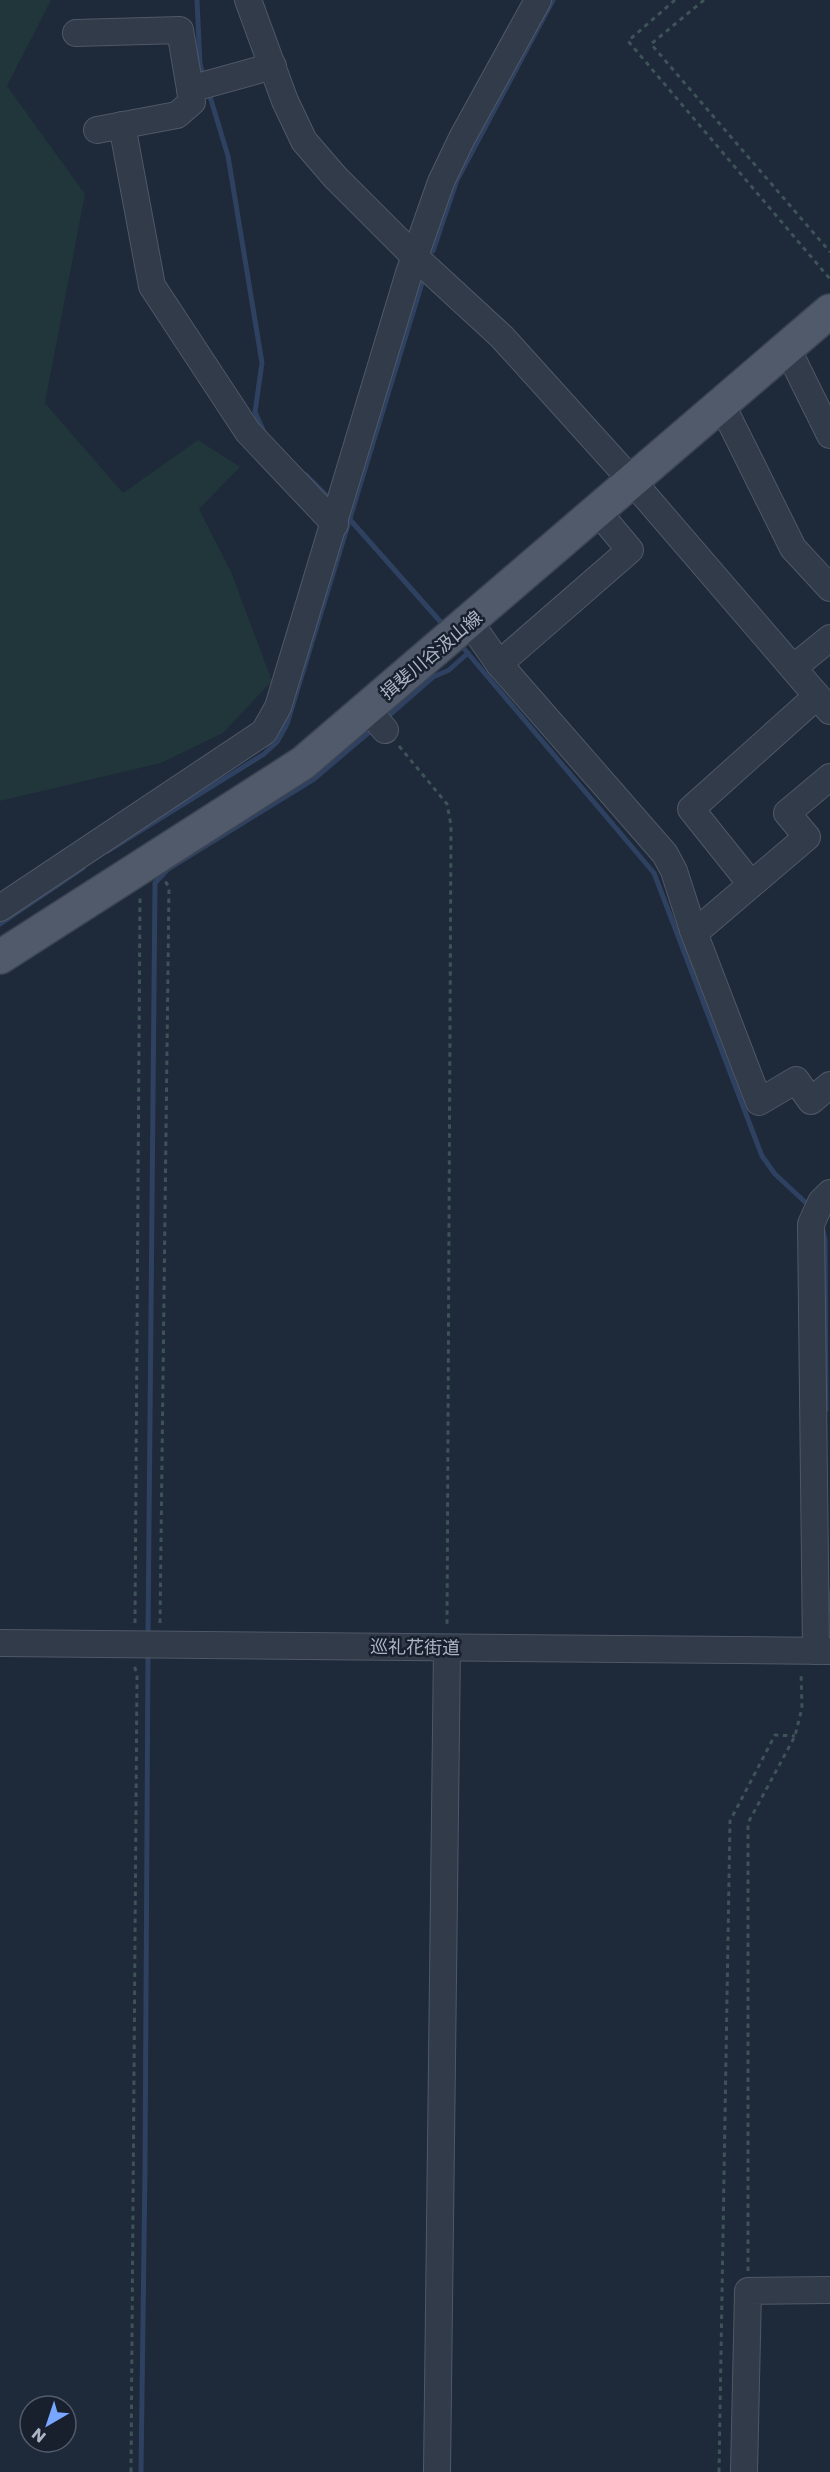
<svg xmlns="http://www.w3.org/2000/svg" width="830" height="2472" font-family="Poppins,'Noto Sans JP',sans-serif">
<rect width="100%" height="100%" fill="#1e2939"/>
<!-- green -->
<polygon fill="#20363a" points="0,0 51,0 7,86 85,194 45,403 123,493 198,440 240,467 199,509 231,572 272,681 223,733 161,763 0,801"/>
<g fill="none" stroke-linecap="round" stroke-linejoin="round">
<!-- stream -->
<g stroke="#2f4160" stroke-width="5">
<polyline points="197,0 200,64 204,78"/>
<polyline points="208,90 228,156 262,363 255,412 264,432"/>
<polyline points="433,251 457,180 553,0"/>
<polyline points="306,475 332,501"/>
<polyline points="345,514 446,628"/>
<polyline points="460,644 654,873 762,1156 775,1174 805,1202"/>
<polyline points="386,718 433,677 449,670 468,653"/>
<polyline points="108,851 264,754 277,742 287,724 422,283"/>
<polyline points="0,924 83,868"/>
<polyline points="822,1225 825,1240 826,1410"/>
<polyline points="827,1590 830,1612"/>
<polyline points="148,1636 155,883 168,869 314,779 374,728"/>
<polyline points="141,2472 145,2170 148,1652"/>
</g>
<defs>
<g id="minor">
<polyline points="248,0 285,101 304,141 335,177 414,256 502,337 633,482 830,711"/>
<polyline points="76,33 180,30 190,89 273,66"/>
<polyline points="122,125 152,286 248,432 335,524"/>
<polyline points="97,130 177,115 192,102 190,89"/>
<polyline points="787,348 830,435"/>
<polyline points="722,405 793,548 830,588"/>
<polyline points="469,621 499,664 665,854 674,871 693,930 759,1102 796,1080 811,1101 830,1085"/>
<polyline points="499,664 630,550 598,512"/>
<polyline points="793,668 830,638"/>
<polyline points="367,709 385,730"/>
<polyline points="751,884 691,809 817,696"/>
<polyline points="0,908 264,732 278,707 409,273 441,182 462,138 538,0"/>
<polyline points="693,930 699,929 807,837 787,813 830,777"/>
<polyline points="0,1643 830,1651"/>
<polyline points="816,1651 811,1224 821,1202 830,1193"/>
<polyline points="437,2472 447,1648"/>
<polyline points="744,2472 748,2291 830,2290"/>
</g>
<polyline id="major" points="0,957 303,763 830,311"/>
</defs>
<!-- minor casing -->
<use href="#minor" stroke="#505867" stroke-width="28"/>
<!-- major casing -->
<use href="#major" stroke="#3c4453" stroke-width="36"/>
<!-- path -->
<g stroke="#3e5358" stroke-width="3" stroke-dasharray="4.5 4.5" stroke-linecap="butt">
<polyline points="675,0 628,41 830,279"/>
<polyline points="704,0 651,44 830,252"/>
<polyline points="399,746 447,804 451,825 447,1628"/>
<polyline points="135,1623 140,898"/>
<polyline points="160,1623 169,887 165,881"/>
<polyline points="748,2271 748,1823 795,1736 802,1708 801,1672"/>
<polyline points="131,2472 137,1676 134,1664"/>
<polyline points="719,2472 730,1821 775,1735 795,1736"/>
</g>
<!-- minor -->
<use href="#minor" stroke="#323b49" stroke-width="26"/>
<!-- major -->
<use href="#major" stroke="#505a6a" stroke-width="33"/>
</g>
<g text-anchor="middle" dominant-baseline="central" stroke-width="5" stroke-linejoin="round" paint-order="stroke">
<!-- street labels -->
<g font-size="18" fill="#acb5c6" stroke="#18202e">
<text transform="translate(431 655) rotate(-40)">揖斐川谷汲山線</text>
<text transform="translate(415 1647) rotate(1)">巡礼花街道</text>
</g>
</g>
<!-- north arrow -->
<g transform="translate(48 2424) rotate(219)"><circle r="28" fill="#18202e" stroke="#535c6b" stroke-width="1.5"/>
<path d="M0-4.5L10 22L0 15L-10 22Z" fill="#79a6ff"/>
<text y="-9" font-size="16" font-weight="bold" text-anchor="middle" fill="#acb5c6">N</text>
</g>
</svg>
